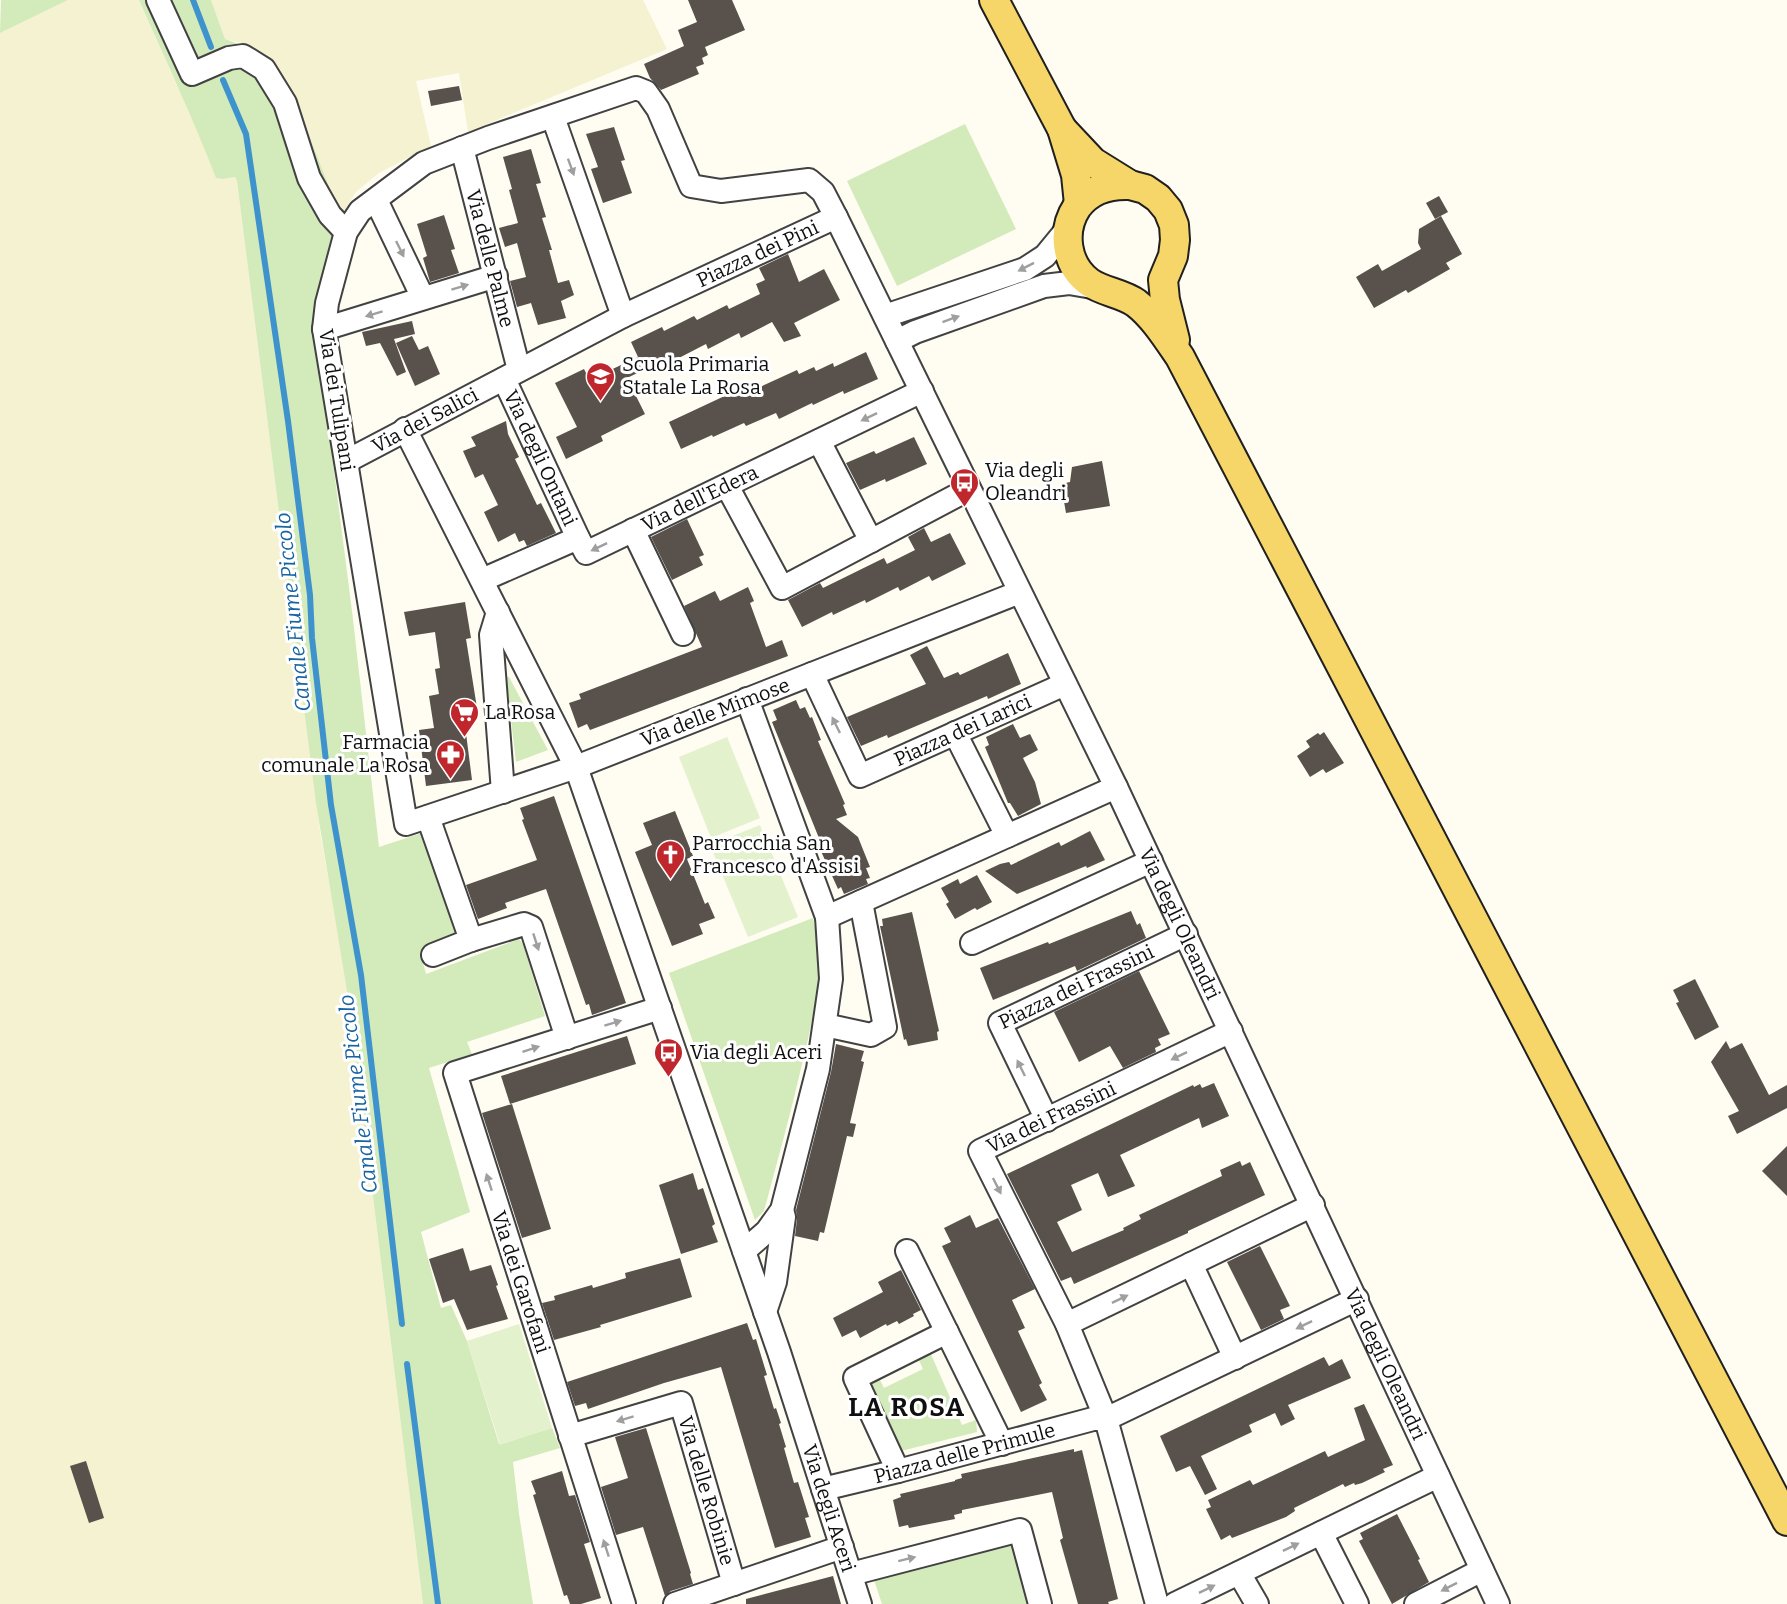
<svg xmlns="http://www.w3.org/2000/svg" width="1787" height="1604" font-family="Bitter,serif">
<rect width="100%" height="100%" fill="#fffcf2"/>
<!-- farmland -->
<g fill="#f5f2d2">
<polygon points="68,0 139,0 173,77 223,179 235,177 237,181 321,838 342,952 350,1009 423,1604 0,1604 0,33"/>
<polygon points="211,0 643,0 667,49 468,132 459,73 416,81 431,146 379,173 356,192 342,214 328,184 242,43 225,39"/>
</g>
<!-- green -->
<g fill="#d3eabb">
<polygon points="1,0 68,0 0,33"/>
<path d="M139,0H153L189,81L237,62L263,83L331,229L333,244L316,330L352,611L379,847L425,832L462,936L420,952L426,974L519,939L523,944L545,1016L467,1042L472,1054L429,1068L470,1212L421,1232L441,1308L451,1305L467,1341L499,1444L552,1428L560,1448L513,1462L519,1514L533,1604H423L350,1009L316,803L237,181L235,177L223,179L216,178C193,118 165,59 139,0Z"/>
<polygon points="168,0 211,0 225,39 259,51 272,65 294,98 328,184 342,214 336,217 256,59 199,64"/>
<polygon points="965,124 1016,229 897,286 847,181"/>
<polygon points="506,677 509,677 548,750 516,762"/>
<path d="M813,918C826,968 814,1014 802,1064C791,1113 777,1162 764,1211L755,1220L669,973Z"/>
<polygon points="930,1352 962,1425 976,1420 977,1432 901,1451 870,1386 879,1378 884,1388 923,1369 918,1358"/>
<polygon points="1009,1543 1013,1546 1016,1552 1028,1604 882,1604 873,1577"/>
</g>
<!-- pitch -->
<g fill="#e4f1cd">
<polygon points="727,737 760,818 711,838 679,757"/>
<polygon points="760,825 798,917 748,937 710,845"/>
<polygon points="519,1324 552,1428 500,1445 467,1341"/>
</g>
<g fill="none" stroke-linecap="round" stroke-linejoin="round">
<!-- stream -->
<g stroke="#3e93cd" stroke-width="6">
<polyline points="193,0 211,47"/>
<polyline points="223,80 246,134 288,421 310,595 312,638 331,805 361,975 402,1324"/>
<polyline points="407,1364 438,1604"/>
</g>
</g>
<!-- building -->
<g fill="#58514c">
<polygon points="688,0 732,0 745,30 705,47 708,55 702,58 704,64 696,67 699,74 661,90 650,78 644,64 684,46 678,30 697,22"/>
<polygon points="459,86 462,100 431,106 428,91"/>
<polygon points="614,127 625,160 621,161 632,193 603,203 591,169 598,167 586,134"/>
<polygon points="531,149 541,183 536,184 546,217 542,218 552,250 549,250 558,283 569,280 574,295 561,301 566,318 538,325 531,303 517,307 510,281 526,277 517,243 505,247 499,228 518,223 509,190 512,189 503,157"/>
<polygon points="1439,196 1448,212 1435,219 1426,203"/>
<polygon points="444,215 455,249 451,250 459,273 430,282 423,258 427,256 417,224"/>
<polygon points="1441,216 1462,254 1446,263 1450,269 1408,293 1406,290 1374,308 1356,277 1378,264 1382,271 1421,249 1418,243 1419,229"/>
<polygon points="788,254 799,282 824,269 840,300 794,323 801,336 784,342 772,322 741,338 739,333 708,349 706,344 675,360 673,356 627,378 645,414 601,436 603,441 566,459 556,437 577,427 555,383 584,369 588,377 600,372 602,374 638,357 631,342 662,327 664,331 694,316 697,320 727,305 729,309 760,294 756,284 765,280 759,268"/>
<polygon points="412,321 415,334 394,339 406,372 397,376 380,343 366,346 362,332"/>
<polygon points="412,336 419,350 428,346 440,374 415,386 396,343"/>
<polygon points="866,352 878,379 844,394 843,391 813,405 812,403 779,419 776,413 746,426 744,423 713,437 712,435 681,449 669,422 731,393 732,396 748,389 749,392 797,370 799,374 814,367 816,371 833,363 834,367"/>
<polygon points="506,421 508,434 519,457 515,459 537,505 541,503 556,533 527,546 524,540 519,542 515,533 498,542 484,512 498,505 483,474 475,478 463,451 476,446 471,437"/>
<polygon points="914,437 927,464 886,482 885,479 860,490 846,463 874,451 876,454"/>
<polygon points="1102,461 1110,506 1066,513 1061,484 1070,482 1072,467"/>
<polygon points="687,519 704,555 699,557 703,565 672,580 651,537"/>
<polygon points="924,528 931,542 950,533 966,564 932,581 929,576 900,591 898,587 866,603 865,600 833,615 832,612 802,627 788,600 820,583 823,588 884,558 887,564 915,550 908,537"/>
<polygon points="748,587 754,601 750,603 766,647 782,640 788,656 590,730 587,724 578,728 569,703 581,699 579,694 702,647 684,606 715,591 720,601"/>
<polygon points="465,602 471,638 466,639 477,708 463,710 472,780 426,786 419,730 434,728 429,696 439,694 435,669 440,668 435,632 409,636 404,612"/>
<polygon points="927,646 944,678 958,672 960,675 1008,653 1021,684 988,699 987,696 888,738 887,735 861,746 847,717 926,684 910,655"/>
<polygon points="796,700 800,709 805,707 810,718 812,717 821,740 818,741 845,804 843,805 847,815 836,819 858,837 870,867 866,868 870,878 866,879 868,884 844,894 841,887 838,889 820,849 823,848 772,722 777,720 773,710"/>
<polygon points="1013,724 1020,738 1030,734 1038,750 1023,758 1035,782 1041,804 1018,816 1010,803 1008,803 985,747 989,745 986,737"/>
<polygon points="1324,732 1344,763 1326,773 1323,769 1310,777 1297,756 1310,747 1306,741 1318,733 1320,735"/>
<polygon points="554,796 626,1003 592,1015 589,1004 586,1005 546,889 505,903 507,908 478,919 466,885 537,860 522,820 524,819 520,808"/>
<polygon points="675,811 693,856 687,859 705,904 708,902 715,918 699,924 703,934 672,946 635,852 652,845 643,823"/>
<polygon points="1090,831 1105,860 1087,868 1086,866 1017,894 985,871 1000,864 1009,862 1011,865 1059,842 1061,846"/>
<polygon points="977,875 992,902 977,910 975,908 955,919 946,904 949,902 941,888 958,879 960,884"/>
<polygon points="1131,911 1137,925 1140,923 1146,938 1077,971 1075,966 993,1000 980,968 1048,942 1049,944"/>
<polygon points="912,912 939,1031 937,1032 938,1040 908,1046 906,1039 904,1040 880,926 883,926 882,919"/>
<polygon points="1139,971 1170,1034 1158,1039 1161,1045 1155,1048 1156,1052 1123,1068 1110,1046 1079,1062 1054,1012"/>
<polygon points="1695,979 1719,1027 1695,1040 1676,1003 1679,1002 1673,990"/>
<polygon points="627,1036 636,1064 510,1104 501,1076"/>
<polygon points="1726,1041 1730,1049 1742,1043 1769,1095 1787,1085 1787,1108 1737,1134 1728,1116 1739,1111 1711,1062"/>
<polygon points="836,1044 864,1051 861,1061 864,1062 850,1123 856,1124 853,1137 847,1136 824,1233 820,1232 818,1241 795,1236 797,1219 796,1210 831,1072"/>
<polygon points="1214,1083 1229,1116 1202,1128 1199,1118 1120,1155 1135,1186 1108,1197 1098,1173 1071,1185 1082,1210 1057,1222 1072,1252 1124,1230 1123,1228 1141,1219 1139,1215 1222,1176 1220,1170 1240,1161 1242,1166 1250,1162 1265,1195 1188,1231 1188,1233 1074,1284 1071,1277 1061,1281 1007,1174 1193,1085 1194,1087 1200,1084 1202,1088"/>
<polygon points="512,1104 551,1229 522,1238 482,1113"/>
<polygon points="1787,1146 1787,1196 1762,1171"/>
<polygon points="693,1173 698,1190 703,1188 715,1224 712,1226 718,1242 681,1254 659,1185"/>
<polygon points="970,1215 976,1228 998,1218 1035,1289 1012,1300 1025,1328 1018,1331 1042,1383 1039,1385 1047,1400 1021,1412 942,1246 951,1242 944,1228"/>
<polygon points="1260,1246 1290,1306 1280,1310 1284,1319 1261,1330 1227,1262"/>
<polygon points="463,1248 470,1271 491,1265 498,1285 496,1286 508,1319 467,1330 454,1299 443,1303 429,1259"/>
<polygon points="680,1258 692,1297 600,1325 601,1327 554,1340 542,1303 555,1300 554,1296 592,1285 593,1288 626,1278 625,1273"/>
<polygon points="901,1270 921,1310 913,1314 914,1316 899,1324 897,1321 887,1326 886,1324 860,1338 856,1330 842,1337 833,1318 883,1292 878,1282"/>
<polygon points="747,1323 753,1340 756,1339 767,1375 764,1376 774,1409 776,1408 781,1423 779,1424 786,1447 784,1448 794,1483 798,1482 809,1517 805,1518 811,1537 775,1548 721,1367 664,1383 588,1409 586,1403 575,1406 567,1382"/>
<polygon points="1324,1357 1329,1366 1342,1359 1351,1378 1288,1405 1295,1419 1281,1426 1275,1413 1249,1425 1252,1432 1201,1456 1217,1489 1205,1495 1190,1466 1176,1472 1160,1436"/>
<polygon points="1364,1404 1393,1465 1383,1469 1385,1472 1362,1483 1355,1485 1354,1483 1345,1487 1343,1484 1294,1508 1295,1511 1286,1517 1232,1538 1230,1535 1221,1540 1206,1509 1211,1507 1208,1500 1250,1480 1253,1485 1325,1451 1328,1457 1365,1440 1354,1408"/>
<polygon points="646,1428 691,1573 690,1574 693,1584 671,1591 665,1596 643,1527 616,1535 601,1487 628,1478 615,1437"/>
<polygon points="1074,1449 1074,1452 1082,1450 1118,1599 1108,1602 1109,1604 1078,1604 1060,1540 1063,1538 1052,1492 962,1510 962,1513 954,1515 955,1519 909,1528 908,1525 899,1527 893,1500 901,1497 900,1494 955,1481 955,1480 962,1478 961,1474"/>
<polygon points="86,1461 104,1518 89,1523 70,1466"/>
<polygon points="562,1471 569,1496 575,1495 590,1542 584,1544 601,1598 581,1604 570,1604 567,1595 564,1596 533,1495 536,1494 531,1481"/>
<polygon points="1397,1514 1420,1559 1418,1560 1429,1582 1392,1604 1359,1541 1363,1539 1360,1533"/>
<polygon points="833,1576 841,1604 746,1604 746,1599"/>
</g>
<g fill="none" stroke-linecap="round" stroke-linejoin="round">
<defs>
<g id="minor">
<polyline points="158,0 192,74 229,58 243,56 264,69 285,103 309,178 330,215 346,232"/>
<polyline points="553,117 623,316"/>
<path id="s1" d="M462,148L519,370"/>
<polyline points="376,200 423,298"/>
<polyline points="885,316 1025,269 1045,256 1068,228"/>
<polyline points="324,329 496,276"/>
<polyline points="897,341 915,332 1044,286 1069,283 1098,288"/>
<path id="s2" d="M504,379L578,538"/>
<path id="s3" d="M405,429L576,767L779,1352L860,1604"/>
<polyline points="819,441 871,541"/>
<path id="s4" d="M347,461L623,316L836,217"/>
<polyline points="727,486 782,588 969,489"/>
<polyline points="633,530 683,634"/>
<path id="s5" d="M482,580L578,538L586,553L922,391"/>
<path id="s6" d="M1020,592L576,767L406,824L324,329L327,303L346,232L360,211L424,163L488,138L636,88L646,92L658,109L691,186L721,191L809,180L823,192L836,217C929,407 1023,597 1116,787L1498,1604"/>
<polyline points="498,612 491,635 503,792"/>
<path id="s7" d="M812,674L860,776L1065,684"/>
<polyline points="955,733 1007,836"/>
<polyline points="428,817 471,940"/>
<polyline points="827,917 1116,787"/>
<polyline points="972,943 1151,861"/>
<polyline points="433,955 471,940 524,924 531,927 567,1038"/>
<polyline points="825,1025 871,1035 885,1027 861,902"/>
<path id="s8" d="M1047,1120L1000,1023L1186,934"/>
<polyline points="744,1251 767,1231 782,1210 818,1069 831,979 827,917 747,699"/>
<polyline points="907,1251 1002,1444"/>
<polyline points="1191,1264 1235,1358"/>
<polyline points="765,1312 775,1282 784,1217 782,1210"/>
<polyline points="1067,1324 1313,1205"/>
<path id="s9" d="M570,1436L681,1403L734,1584"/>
<polyline points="898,1471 855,1378 947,1332"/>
<path id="s10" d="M823,1489L898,1471L1093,1419H1106L1357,1299"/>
<polyline points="1321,1533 1357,1604"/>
<polyline points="1239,1573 1257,1604"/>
<polyline points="851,1574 1020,1530 1040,1604"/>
<polyline points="624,1604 455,1073 660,1008"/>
<polyline points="675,1604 842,1547"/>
<path id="s11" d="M1157,1604L1106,1419L1067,1324L980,1151L1231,1031"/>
<polyline points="1175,1604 1438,1476"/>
<polyline points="1416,1604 1482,1570"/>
</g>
<g id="major">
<polyline points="994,0 1062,129 1076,175 1079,204"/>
<polyline points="1062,129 1093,162 1130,185 1145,189 1158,198 1168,210 1174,225 1175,240 1173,256 1163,280 1165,300 1175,340"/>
<path d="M1130,185C1109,184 1090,189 1077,207C1061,231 1066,265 1089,282C1103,292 1122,293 1136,303C1154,317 1167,338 1180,357L1787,1521"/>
</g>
</defs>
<!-- minor casing -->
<use href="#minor" stroke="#424242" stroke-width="26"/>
<!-- major casing -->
<use href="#major" stroke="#202020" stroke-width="32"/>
<!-- minor -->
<use href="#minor" stroke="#fff" stroke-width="22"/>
<!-- major -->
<use href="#major" stroke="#f7d669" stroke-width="28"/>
</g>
<!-- one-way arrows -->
<defs><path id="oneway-solid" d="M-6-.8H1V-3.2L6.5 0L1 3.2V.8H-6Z" transform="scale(1.5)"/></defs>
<g fill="#9f9f9f">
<use href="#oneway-solid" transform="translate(571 167) rotate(70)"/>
<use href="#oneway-solid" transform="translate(400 249) rotate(64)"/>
<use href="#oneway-solid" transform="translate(1026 267) rotate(153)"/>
<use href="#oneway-solid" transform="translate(460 287) rotate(-17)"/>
<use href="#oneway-solid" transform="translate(374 314) rotate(163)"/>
<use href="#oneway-solid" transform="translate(951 319) rotate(-20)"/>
<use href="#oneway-solid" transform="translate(869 417) rotate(154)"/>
<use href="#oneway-solid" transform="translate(599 547) rotate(154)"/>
<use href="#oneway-solid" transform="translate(836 725) rotate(-116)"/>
<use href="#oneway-solid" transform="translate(536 942) rotate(72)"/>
<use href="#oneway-solid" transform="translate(613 1023) rotate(-17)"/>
<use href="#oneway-solid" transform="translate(531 1049) rotate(-18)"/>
<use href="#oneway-solid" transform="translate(1179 1056) rotate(154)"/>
<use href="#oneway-solid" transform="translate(1021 1068) rotate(-116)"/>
<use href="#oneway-solid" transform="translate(489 1182) rotate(-108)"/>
<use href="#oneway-solid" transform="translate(997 1186) rotate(63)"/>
<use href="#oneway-solid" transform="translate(1120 1299) rotate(-26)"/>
<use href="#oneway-solid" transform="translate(1304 1325) rotate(154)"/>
<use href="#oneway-solid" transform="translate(625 1419) rotate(163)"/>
<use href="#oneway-solid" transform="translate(1291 1547) rotate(-26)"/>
<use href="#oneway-solid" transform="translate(606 1548) rotate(-108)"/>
<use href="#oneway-solid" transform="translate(907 1559) rotate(-14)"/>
<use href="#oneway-solid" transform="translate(1449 1587) rotate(153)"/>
<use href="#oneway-solid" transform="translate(1207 1589) rotate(-26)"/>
</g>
<!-- icons -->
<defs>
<symbol id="school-pin" viewBox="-11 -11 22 30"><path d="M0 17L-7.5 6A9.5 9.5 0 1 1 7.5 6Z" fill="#c0272d" stroke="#fff"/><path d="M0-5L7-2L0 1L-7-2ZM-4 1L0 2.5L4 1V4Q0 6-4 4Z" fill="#fff"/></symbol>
<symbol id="bus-pin" viewBox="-11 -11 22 30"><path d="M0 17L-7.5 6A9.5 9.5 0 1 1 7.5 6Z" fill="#c0272d" stroke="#fff"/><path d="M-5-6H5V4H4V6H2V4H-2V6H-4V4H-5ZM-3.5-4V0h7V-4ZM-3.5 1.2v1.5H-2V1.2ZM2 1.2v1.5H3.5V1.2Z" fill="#fff"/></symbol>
<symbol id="supermarket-pin" viewBox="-11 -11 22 30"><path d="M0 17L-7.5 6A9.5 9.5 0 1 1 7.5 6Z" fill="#c0272d" stroke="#fff"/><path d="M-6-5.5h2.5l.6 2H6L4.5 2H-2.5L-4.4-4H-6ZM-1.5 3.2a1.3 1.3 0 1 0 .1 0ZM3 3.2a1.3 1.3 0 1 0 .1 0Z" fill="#fff"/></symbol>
<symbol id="pharmacy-pin" viewBox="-11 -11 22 30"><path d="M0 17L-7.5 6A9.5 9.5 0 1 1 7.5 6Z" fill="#c0272d" stroke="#fff"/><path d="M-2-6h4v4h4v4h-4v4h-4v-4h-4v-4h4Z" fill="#fff"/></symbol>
<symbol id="church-pin" viewBox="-11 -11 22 30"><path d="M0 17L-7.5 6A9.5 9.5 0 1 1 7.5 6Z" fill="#c0272d" stroke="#fff"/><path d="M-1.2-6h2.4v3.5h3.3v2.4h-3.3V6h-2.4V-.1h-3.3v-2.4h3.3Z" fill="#fff"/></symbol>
</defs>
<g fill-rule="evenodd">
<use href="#school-pin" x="584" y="360" width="33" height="45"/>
<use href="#bus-pin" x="948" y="466" width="33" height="45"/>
<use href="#supermarket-pin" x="448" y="696" width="33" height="45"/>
<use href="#pharmacy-pin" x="434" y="738" width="33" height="45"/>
<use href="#church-pin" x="654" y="838" width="33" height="45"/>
<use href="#bus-pin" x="652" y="1036" width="33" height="45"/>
</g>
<g text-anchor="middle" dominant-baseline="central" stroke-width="6" stroke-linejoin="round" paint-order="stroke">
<!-- street labels -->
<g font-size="20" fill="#0f0f0f" stroke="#fff">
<text stroke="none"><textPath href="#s4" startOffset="460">Piazza dei Pini</textPath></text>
<text stroke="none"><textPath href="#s1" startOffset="114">Via delle Palme</textPath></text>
<text transform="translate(337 400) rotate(81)">Via dei Tulipani</text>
<text stroke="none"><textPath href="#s4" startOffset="88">Via dei Salici</textPath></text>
<text stroke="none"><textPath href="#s2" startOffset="87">Via degli Ontani</textPath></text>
<text stroke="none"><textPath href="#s5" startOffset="248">Via dell'Edera</textPath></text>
<text transform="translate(715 712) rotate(-21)">Via delle Mimose</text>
<text stroke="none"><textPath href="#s7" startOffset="225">Piazza dei Larici</textPath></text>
<text stroke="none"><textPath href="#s6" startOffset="2655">Via degli Oleandri</textPath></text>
<text stroke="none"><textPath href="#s8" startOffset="192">Piazza dei Frassini</textPath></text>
<text stroke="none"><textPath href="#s11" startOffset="567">Via dei Frassini</textPath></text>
<text transform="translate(521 1282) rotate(72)">Via dei Garofani</text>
<text stroke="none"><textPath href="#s6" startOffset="3141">Via degli Oleandri</textPath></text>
<text stroke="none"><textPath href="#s10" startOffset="146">Piazza delle Primule</textPath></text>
<text stroke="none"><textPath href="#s9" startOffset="207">Via delle Robinie</textPath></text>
<text stroke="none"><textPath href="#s3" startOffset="1162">Via degli Aceri</textPath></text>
</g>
<!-- poi labels -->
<g font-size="20" fill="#0f0f0f" stroke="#fff" text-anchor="start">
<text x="622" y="364">Scuola Primaria<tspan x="622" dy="23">Statale La Rosa</tspan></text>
<text x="985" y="470">Via degli<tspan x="985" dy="23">Oleandri</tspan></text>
<text x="485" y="712">La Rosa</text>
<text x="429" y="742" text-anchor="end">Farmacia<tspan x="429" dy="23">comunale La Rosa</tspan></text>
<text x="692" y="843">Parrocchia San<tspan x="692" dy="23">Francesco d'Assisi</tspan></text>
<text x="690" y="1052">Via degli Aceri</text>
</g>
<!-- water labels -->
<g font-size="21" font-style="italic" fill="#1864a2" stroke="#fff">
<text transform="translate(293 612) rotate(-96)">Canale Fiume Piccolo</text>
<text transform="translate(358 1094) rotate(-97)">Canale Fiume Piccolo</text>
</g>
<!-- district labels -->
<g font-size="26" font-weight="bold" letter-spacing="1.5" fill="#0f0f0f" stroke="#fff">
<text x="907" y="1407">LA ROSA</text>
</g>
</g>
</svg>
